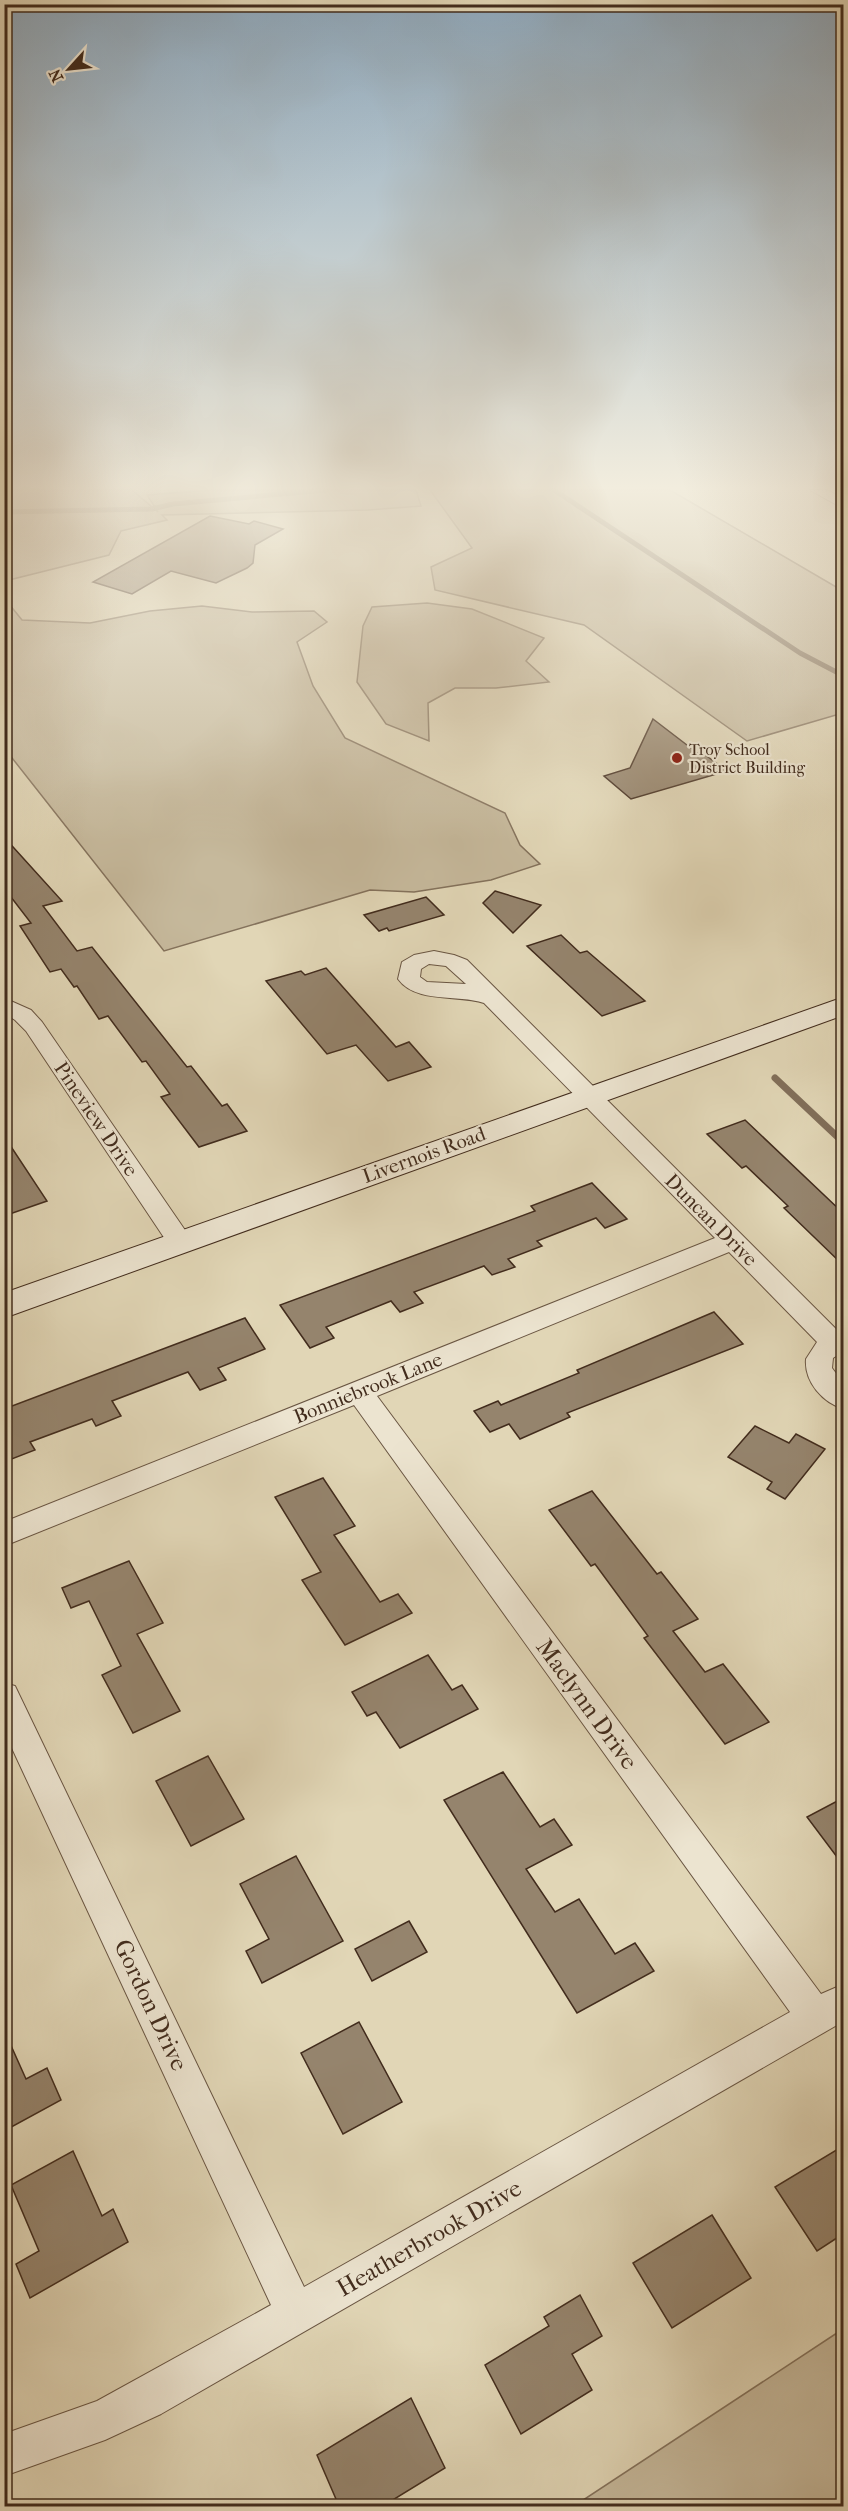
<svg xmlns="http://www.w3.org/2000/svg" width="848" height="2511" font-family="'IM FELL French Canon',serif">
<rect width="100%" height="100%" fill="#e1d6b6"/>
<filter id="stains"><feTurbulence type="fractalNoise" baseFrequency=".00333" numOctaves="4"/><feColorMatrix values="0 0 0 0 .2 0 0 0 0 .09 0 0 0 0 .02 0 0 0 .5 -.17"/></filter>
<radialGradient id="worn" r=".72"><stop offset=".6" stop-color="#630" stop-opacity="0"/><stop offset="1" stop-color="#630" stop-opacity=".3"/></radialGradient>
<!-- green -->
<g fill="#c6b99c" stroke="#84725c" stroke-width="1.5">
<polygon points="4,490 132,490 158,512 147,495 212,490 416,490 421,506 368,510 162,515 167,520 121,531 109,555 5,581"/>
<polygon points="430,490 670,490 843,591 843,713 747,741 584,625 435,590 431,567 472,548"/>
<polygon points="5,599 22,620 90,623 150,611 202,606 252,612 314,611 327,622 297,642 313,686 345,738 505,813 520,845 540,864 491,880 414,892 370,890 164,951 5,749"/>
<polygon points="427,603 472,609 544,638 526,661 549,682 496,688 455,688 428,703 429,741 386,724 357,682 363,626 372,607"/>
<polygon points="843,2329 843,2506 574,2506"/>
</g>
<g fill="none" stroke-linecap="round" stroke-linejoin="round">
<!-- stream-far1 -->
<g stroke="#816f5a" stroke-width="5">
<polyline points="554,490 800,653 844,676"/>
<polyline points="4,512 152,509 173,504 326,490"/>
</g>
<!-- stream -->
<polyline stroke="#816f5a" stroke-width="7" points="775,1078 844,1143"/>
</g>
<!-- building -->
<g fill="#95846d" stroke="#422c1d" stroke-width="1.5">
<polygon points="210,516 249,524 254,521 283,529 255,545 253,563 247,568 216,583 171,571 132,594 93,582"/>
<polygon points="653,719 700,755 704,754 727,771 631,799 604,776 630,768"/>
<polygon points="4,837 62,901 43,906 77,951 92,947 187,1067 191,1066 222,1106 227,1104 247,1131 199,1147 161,1097 170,1094 146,1061 142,1062 108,1016 99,1019 77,986 74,987 61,969 50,972 20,926 31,923 4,888"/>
<polygon points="495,891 541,905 513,933 483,903"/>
<polygon points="426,897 444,915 389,931 387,928 379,931 364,915"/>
<polygon points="561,935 580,953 587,951 645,1001 602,1016 527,946"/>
<polygon points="326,968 396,1047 409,1042 431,1067 388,1081 356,1045 327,1054 266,981 301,971 305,975"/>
<polygon points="745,1120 843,1213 843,1265 784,1208 788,1206 746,1166 742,1168 707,1134"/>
<polygon points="4,1136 47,1201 4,1216"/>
<polygon points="592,1183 627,1219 605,1228 596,1218 537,1241 542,1246 508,1259 515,1267 492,1275 484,1266 414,1292 423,1303 400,1312 391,1301 326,1327 334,1338 310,1348 280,1305 535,1211 531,1206"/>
<polygon points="714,1312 743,1344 567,1413 570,1417 520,1439 509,1424 490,1432 474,1411 498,1401 501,1405 579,1373 577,1370"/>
<polygon points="245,1318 265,1349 218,1368 226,1380 200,1390 188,1372 112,1401 121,1416 96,1426 92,1419 30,1442 35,1450 4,1462 4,1409"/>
<polygon points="755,1426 789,1443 796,1434 825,1449 785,1499 767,1489 772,1482 728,1457"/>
<polygon points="323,1478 355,1526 334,1535 380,1602 398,1594 412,1613 345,1645 302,1580 321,1572 275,1497"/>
<polygon points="592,1491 657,1574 661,1572 698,1619 673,1631 705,1672 723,1664 769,1722 725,1744 644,1638 648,1636 595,1564 591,1566 549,1510"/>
<polygon points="129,1561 163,1623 137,1634 180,1711 133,1733 102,1675 121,1666 89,1601 71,1608 62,1588"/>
<polygon points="428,1655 452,1690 462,1685 478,1709 400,1748 376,1712 367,1716 352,1692"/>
<polygon points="208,1756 244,1819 191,1846 156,1781"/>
<polygon points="503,1772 540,1827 554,1819 572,1845 526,1869 555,1912 579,1899 615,1954 635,1943 654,1971 577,2013 444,1800"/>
<polygon points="843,1798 843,1865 807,1817"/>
<polygon points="296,1856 343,1941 262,1983 246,1951 269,1939 240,1884"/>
<polygon points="409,1921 427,1952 372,1981 355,1949"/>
<polygon points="359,2022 402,2102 343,2134 301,2053"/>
<polygon points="4,2030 26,2079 47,2068 61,2100 4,2131"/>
<polygon points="843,2146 843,2234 817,2251 775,2187"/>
<polygon points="73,2151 102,2216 113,2209 128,2242 30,2298 16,2264 39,2251 11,2185"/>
<polygon points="712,2215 751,2278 672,2328 633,2263"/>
<polygon points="580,2295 602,2336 572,2354 592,2390 521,2434 485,2365 549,2326 544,2317"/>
<polygon points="411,2398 445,2468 383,2506 339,2506 317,2455"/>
</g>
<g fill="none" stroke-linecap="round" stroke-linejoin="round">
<defs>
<g id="minor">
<polygon points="810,490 827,490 844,499 844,509"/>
<path d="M434,951L454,955L467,960L839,1332L844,1331V1351L833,1358L832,1368L844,1384V1409C823,1403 804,1382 806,1359L817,1342L729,1252L377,1396L821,1994L844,1984V2021L161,2414L105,2440L4,2476V2434L97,2401L271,2305L4,1731V1683L15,1686L304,2287L790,2012L354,1405L4,1546V1522L715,1238L484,1003C458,994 416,1004 398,979L402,962L414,955ZM429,964L446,966L466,984L427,982L420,977L421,969Z"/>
<polygon points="4,998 31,1010 42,1022 189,1236 193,1242 189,1248 180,1251 171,1248 26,1031 15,1020 4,1013"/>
</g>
<polygon id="secondary" points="844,997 844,1015 4,1318 4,1293"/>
</defs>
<!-- minor casing -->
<use href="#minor" stroke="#6a5643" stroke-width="2"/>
<!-- secondary casing -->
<use href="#secondary" stroke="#422c1d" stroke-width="2"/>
<!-- minor -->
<use href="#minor" fill="#ece4d0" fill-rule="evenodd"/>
<!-- secondary -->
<use href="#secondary" fill="#ece4d0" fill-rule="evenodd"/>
</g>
<!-- sky -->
<linearGradient id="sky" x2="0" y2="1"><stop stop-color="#8faabf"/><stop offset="0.58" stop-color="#f2edde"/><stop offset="1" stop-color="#f2edde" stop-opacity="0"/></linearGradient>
<rect width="848" height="841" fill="url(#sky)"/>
<!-- markers -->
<circle fill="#8f2418" stroke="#ece4d0" stroke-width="2" cx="677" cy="758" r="6"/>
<g text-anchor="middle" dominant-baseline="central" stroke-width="4.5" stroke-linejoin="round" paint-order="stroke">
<!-- far-poi labels -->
<g font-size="16" fill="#422c1d" stroke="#ece4d0" text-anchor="start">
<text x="689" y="749">Troy School<tspan x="689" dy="18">District Building</tspan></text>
</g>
<!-- street labels -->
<g font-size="20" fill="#422c1d" stroke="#ece4d0">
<text transform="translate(96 1119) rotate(56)">Pineview Drive</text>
<text transform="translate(424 1155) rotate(-20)">Livernois Road</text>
<text transform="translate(711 1220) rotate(45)">Duncan Drive</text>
<text transform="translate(368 1388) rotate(-22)">Bonniebrook Lane</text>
</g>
<!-- near-street labels -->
<g font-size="24" fill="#422c1d" stroke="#ece4d0">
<text transform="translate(587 1704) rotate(54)">Maclynn Drive</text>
<text transform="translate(151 2005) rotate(65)">Gordon Drive</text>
<text transform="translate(429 2238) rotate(-30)">Heatherbrook Drive</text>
</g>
</g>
<!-- margin -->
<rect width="848" height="2511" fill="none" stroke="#e1d6b6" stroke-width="24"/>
<rect x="6" y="6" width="836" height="2499" fill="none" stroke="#422c1d" stroke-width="3"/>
<rect x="12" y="12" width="824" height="2487" fill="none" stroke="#422c1d" stroke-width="1.5"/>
<!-- north arrow -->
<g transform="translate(69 69) rotate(243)" stroke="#ece4d0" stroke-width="4.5" paint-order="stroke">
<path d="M0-4.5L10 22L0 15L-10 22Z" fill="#422c1d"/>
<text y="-9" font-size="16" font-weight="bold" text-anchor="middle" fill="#422c1d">N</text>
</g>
<rect width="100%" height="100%" filter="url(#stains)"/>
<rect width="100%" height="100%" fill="url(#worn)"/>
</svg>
